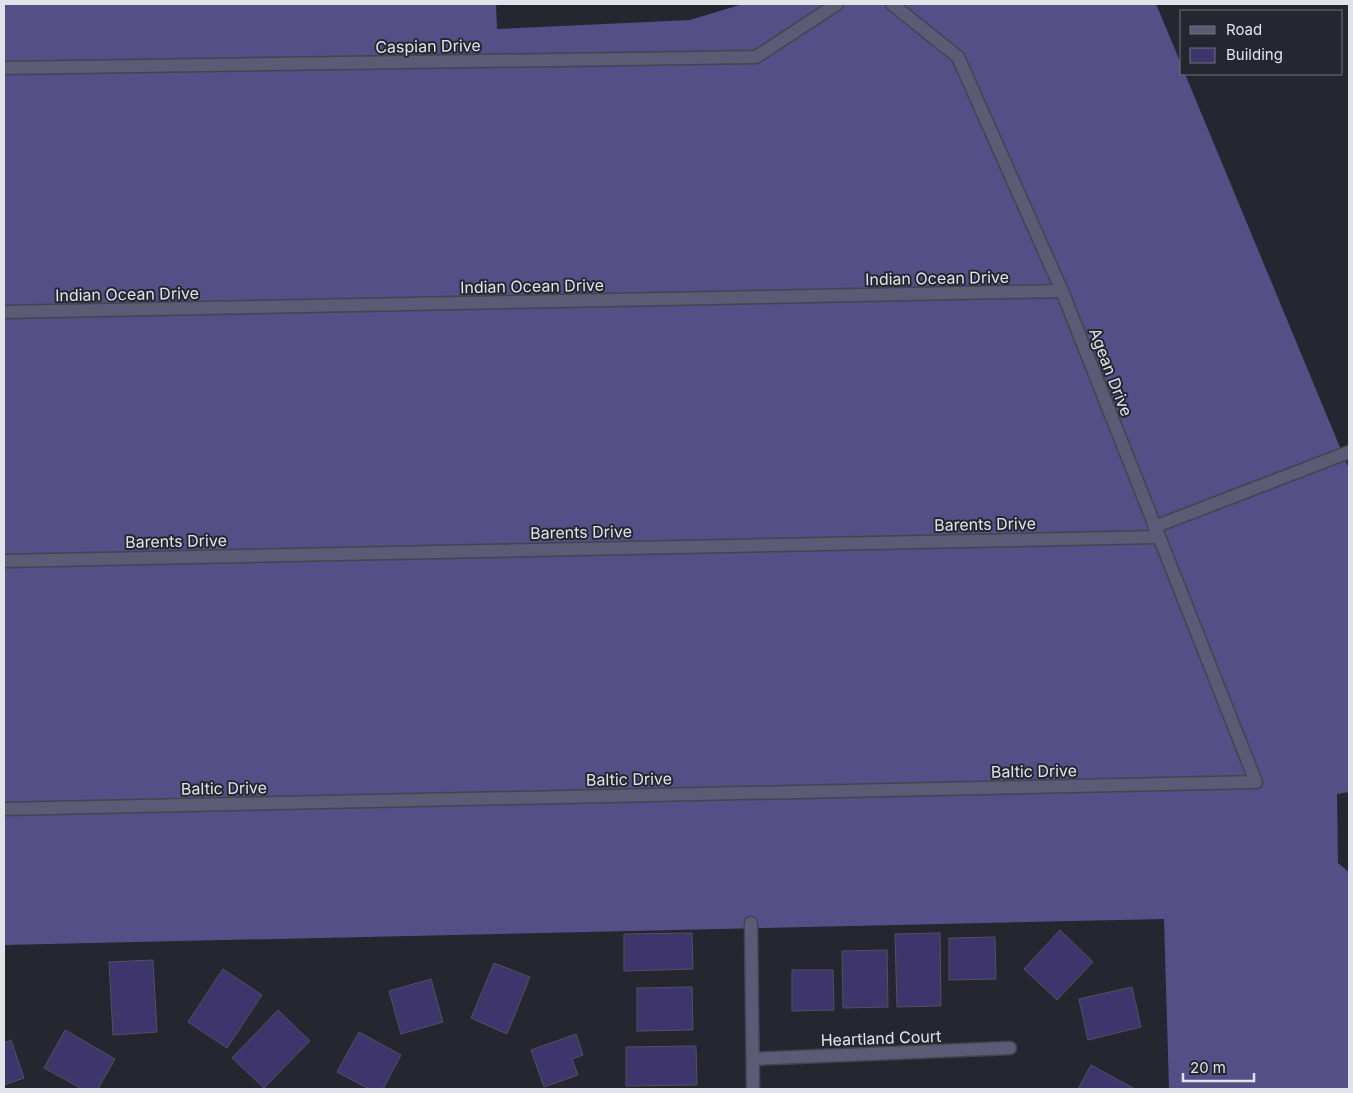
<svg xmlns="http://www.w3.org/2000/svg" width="1353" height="1093" font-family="Inter,sans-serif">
<rect width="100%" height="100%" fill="#262630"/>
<!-- forest -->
<polygon fill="#554f88" points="4,4 496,4 497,29 690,20 743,4 1156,4 1182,66 1182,74 1185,74 1349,469 1349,792 1337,794 1338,863 1349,872 1349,1089 1169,1089 1164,919 4,945"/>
<!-- building -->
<g fill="#3d356c" stroke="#52515d">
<polygon points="1060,930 1093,962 1057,1000 1024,969"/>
<polygon points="692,933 693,969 624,971 624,934"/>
<polygon points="940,933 941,1006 897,1007 895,934"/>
<polygon points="995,937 996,979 949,980 949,938"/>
<polygon points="887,950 888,1007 843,1008 842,951"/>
<polygon points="153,960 157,1032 113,1035 109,962"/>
<polygon points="494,963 530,977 507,1034 471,1018"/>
<polygon points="223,969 262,995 227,1048 188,1022"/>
<polygon points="792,970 833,970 834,1010 792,1011"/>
<polygon points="431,979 443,1022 401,1034 389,991"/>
<polygon points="692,987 693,1030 637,1031 637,988"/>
<polygon points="1132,987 1141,1027 1088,1040 1079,999"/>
<polygon points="278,1010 310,1041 264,1088 232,1058"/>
<polygon points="65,1030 115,1059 98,1089 82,1089 44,1068"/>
<polygon points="359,1032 401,1055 383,1089 369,1089 337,1072"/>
<polygon points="576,1034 583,1055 572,1059 578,1075 544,1087 531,1050"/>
<polygon points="11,1040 24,1078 4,1085 4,1043"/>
<polygon points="696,1046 697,1085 626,1086 626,1047"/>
<polygon points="1091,1065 1135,1089 1078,1089"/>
</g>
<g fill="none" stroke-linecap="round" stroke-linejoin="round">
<defs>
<g id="minor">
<polyline points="4,68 756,57 837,4"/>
<polyline points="4,312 1062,291"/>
<polyline points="1154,527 1349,452"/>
<polyline points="4,561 1158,537"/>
<polyline points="4,809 1256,782 1062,291 958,57 892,4"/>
<polyline points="751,923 753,1089"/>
<polyline points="753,1059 1010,1048"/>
</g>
</defs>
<!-- minor casing -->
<use href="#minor" stroke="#44444e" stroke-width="15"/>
<!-- minor -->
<use href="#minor" stroke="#5c5a74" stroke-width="12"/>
</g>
<g text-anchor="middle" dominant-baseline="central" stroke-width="4" stroke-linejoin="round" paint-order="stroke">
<!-- street labels -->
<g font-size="16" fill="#e2e2e9" stroke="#262630">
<text transform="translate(428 46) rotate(-1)">Caspian Drive</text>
<text transform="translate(937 278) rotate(-1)">Indian Ocean Drive</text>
<text transform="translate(532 286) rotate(-1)">Indian Ocean Drive</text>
<text transform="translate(127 294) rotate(-1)">Indian Ocean Drive</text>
<text transform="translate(1111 372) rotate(69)">Agean Drive</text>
<text transform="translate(985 524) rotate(-1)">Barents Drive</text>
<text transform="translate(581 532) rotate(-1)">Barents Drive</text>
<text transform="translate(176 541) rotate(-1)">Barents Drive</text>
<text transform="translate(1034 771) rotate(-1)">Baltic Drive</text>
<text transform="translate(629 779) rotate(-1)">Baltic Drive</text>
<text transform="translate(224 788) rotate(-1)">Baltic Drive</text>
<text transform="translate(881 1038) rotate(-2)">Heartland Court</text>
</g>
</g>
<!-- border -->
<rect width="1353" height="1093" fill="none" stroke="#e2e2e9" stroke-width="10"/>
<!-- legend -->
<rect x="1180" y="10" width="162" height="65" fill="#262630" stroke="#71717a"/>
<rect x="1190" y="26" width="25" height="8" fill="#5c5a74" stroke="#71717a"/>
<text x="1226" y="35" font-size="15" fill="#e2e2e9">Road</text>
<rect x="1190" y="48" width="25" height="15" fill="#3d356c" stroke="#71717a"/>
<text x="1226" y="60" font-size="15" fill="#e2e2e9">Building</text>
<!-- scale -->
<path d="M1183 1073v8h71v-8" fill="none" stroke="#e2e2e9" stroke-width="2.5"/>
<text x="1190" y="1073" font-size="15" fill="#e2e2e9" stroke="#262630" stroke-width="4" paint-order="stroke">20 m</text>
</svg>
